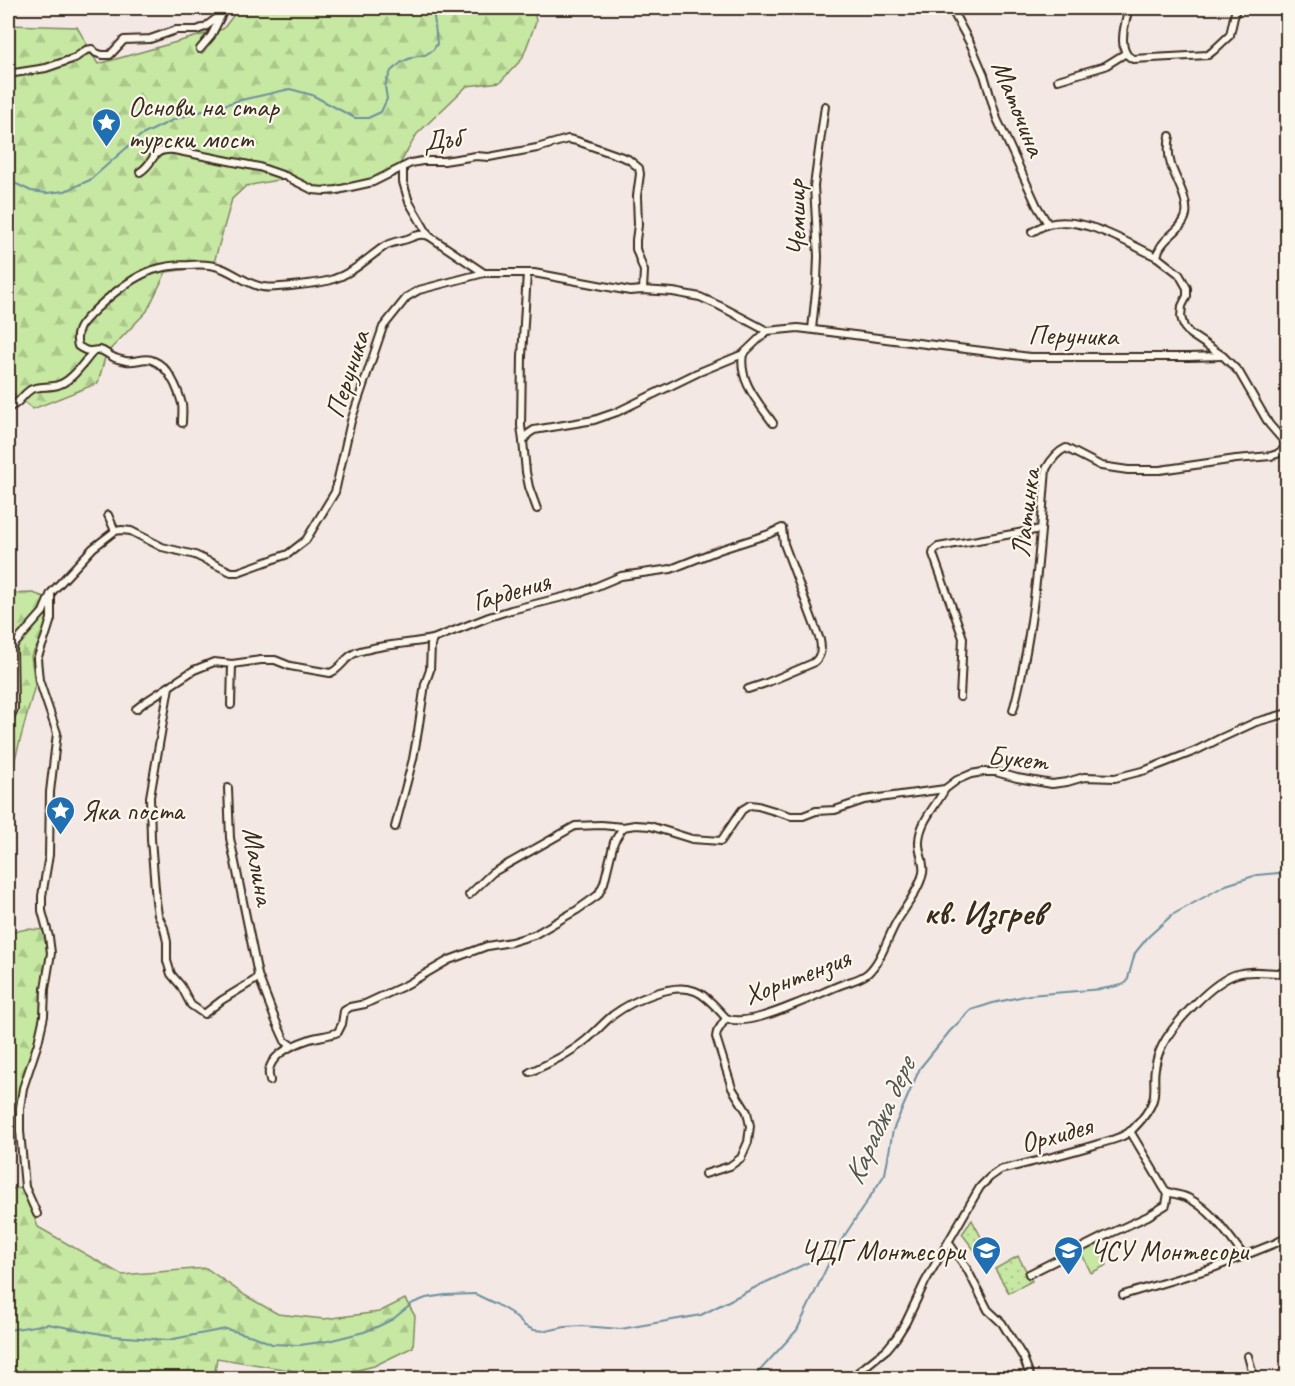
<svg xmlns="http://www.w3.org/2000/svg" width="1295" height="1386" font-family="Caveat,sans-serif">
<defs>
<pattern id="forest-firs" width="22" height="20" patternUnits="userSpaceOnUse" patternTransform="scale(1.5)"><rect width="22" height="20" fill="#c6e8a2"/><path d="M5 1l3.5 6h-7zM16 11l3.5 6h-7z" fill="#abc78b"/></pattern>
<pattern id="park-dots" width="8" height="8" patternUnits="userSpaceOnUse" patternTransform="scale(1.5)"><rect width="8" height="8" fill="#c6e8a2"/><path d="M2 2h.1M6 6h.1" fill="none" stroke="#abc78b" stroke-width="1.8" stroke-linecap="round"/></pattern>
</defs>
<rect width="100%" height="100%" fill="#f4e8e5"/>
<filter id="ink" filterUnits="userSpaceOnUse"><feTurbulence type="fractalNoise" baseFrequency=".0167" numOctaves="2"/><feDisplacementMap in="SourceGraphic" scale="12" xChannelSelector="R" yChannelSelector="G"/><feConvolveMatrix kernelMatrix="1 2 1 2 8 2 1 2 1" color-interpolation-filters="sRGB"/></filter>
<g filter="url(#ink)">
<!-- green -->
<polygon fill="#c6e8a2" stroke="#808960" stroke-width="1.5" points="1096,1243 1107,1265 1091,1273 1080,1250"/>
<!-- forest -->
<g fill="url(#forest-firs)" stroke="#808960" stroke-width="1.5">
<polygon points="239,8 534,8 536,22 522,59 500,82 467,86 417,134 397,169 374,184 333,196 288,178 246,186 232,199 213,266 166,272 147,311 106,354 98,383 33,409 10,391 8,390 8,25 77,27 98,64 223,29"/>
<polygon points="33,593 50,599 46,633 31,656 35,685 8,785 8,594"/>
<polygon points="27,929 43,930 49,952 39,1049 18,1101 8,1101 8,933"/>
<polygon points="23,1188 38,1227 122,1275 206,1268 246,1296 278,1314 324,1319 379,1312 405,1299 415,1316 413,1347 374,1366 330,1377 217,1358 214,1378 8,1378 8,1189"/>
</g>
<!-- park -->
<g fill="url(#park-dots)" stroke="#808960" stroke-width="1.5">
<polygon points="972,1220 988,1250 979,1256 962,1234"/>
<polygon points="1018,1256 1032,1281 1009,1293 995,1269"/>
</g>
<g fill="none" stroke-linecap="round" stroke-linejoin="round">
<!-- stream -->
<g stroke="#6e919d" stroke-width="2">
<polyline points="8,180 31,191 47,193 65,191 90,180 140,136 175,119 241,100 290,89 312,95 355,118 368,118 381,112 387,99 385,86 391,71 402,62 413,57 425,55 433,50 437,44 434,16 435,8"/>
<polyline points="8,1330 48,1324 113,1336 168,1340 226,1329 256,1337 272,1344 300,1345 328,1341 364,1332 379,1326 393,1319 413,1303 426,1298 445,1295 475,1294 496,1304 511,1313 525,1326 534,1330 546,1331 565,1327 582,1326 621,1329 701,1315 760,1285 835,1250"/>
<polyline points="753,1378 797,1330 835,1250 885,1174 893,1130 920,1068 950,1031 971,1010 993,1003 1029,995 1102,989 1122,985 1127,982 1135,953 1148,937 1172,915 1226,885 1257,875 1278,873 1288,874"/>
</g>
<defs>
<g id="street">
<polyline points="951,8 971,45 984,75 997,119 1004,134 1037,206 1048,224"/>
<path d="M1129,8C1126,20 1119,41 1126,53C1127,56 1130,57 1133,59L1208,55L1213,51L1230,35L1236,8"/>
<polyline points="200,49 211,36 225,8"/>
<polyline points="8,74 46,68 75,58 86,50 92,49 96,53 102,55 110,55 124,40 150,39 176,30 197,30 205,27 221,15"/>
<polyline points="1058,80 1105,66 1126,53"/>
<polyline points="403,167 403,182 409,202 429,236 484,273"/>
<path d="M140,172C156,162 150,148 174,150L259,167L285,176L313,190L325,191L337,190L373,182L411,163L422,161H444L476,156L489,157L537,148L568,139L577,141L628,159L639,168L640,174L637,196L638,225L636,240V249L644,271L643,290"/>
<path d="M1032,232C1038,229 1043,225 1049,224C1083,215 1127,243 1157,257"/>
<polyline points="812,329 817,282 818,256 814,186 825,106"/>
<path d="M743,354C738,381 759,403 773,423"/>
<path d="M8,408C21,403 20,397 30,390C38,385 49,388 58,385C72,381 83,363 93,352"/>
<path d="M182,423C182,417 183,410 182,404C178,389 169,367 154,361C145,356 136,363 126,361C122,360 116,359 113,357C108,355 105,351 100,350C89,350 90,354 78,346C73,329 85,320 97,308C112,294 133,277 153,270C165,266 177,265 189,265C200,264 211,264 221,268C235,273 248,285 263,287C273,289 320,283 331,280C354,273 367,258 385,246C392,242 400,241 407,239C415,236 421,233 429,236"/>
<polyline points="523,441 521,426 522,356 527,273"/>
<polyline points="537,509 529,487 526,472 523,441 528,434 534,430 594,420 617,412 697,373 743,354 767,331 798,328 1030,357 1189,357 1222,356"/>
<polyline points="108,515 115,531"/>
<polyline points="169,687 150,797 151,839 156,901 158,915 164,928 167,942 167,961 171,974 181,986 191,1005 204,1014 222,1000 255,980 258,975 230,838 228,788"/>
<polyline points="960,697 963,638 933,554 934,550 938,547 1041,529"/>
<polyline points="231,705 232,664"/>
<path d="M136,709L145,702L194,670L214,662L232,664L261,660H275L290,666L330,673C341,669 344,658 355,653C361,650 367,650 373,648C393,644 413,643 433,639"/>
<path d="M1013,710C1019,691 1022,672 1026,652C1037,591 1041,530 1046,469C1051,460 1057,452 1066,448L1101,466L1128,470H1160L1236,459L1271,456L1277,454L1288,446L1269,424L1239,372L1223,356L1190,334L1184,327L1181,317L1182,306L1187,296V288L1179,274L1157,257C1158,254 1158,251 1160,248C1166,236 1183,229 1186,215C1189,200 1175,178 1171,165C1168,155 1168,146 1170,136"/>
<polyline points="8,723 14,709 13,646 43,612 51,593 93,548 115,531 122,530 131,531 162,547 195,555 231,572 238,572 288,554 306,540 335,492 351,421 383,327 407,297 419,290 484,273 534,273 630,291 643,290 673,292 700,297 720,306 767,331"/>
<path d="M395,827L413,759L418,731L425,684L430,670L431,645L433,639L489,617L511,610L583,592L621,576L671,569L719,550L769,534L782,528L784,544L820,640C822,650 821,657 813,663L766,683L748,689"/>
<polyline points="469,895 492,873 575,826 601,825 623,827 635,825 650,826 692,839 721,841 742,810 750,805 758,806 791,816 803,816 816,811 835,810 864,800 945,789 957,780 971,774 983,772 996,772 1017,778 1052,784 1067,782 1084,777 1115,778 1146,770 1195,751 1219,739 1256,722 1288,713"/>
<polyline points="258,975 275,1019 285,1041 292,1046"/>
<path d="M530,1072C550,1063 569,1054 586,1040C596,1032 604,1022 613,1015C632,1001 672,982 695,991C706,995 718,1009 726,1018"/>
<path d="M270,1081C270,1078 268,1075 269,1071C271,1054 295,1044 310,1039C319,1036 329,1036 338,1032L342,1024L344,1011L350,1007L365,1004L406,985L449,960L487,946L511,942L534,935L577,910L598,895L604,883L614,842L623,827"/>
<path d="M1130,1131L1165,1190C1172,1195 1181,1194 1188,1198C1212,1210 1228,1235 1244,1256"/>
<path d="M705,1174L730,1166L741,1158L748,1142L750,1126L747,1112L732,1088L716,1037L717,1032L726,1018C743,1026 779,1011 796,1004C812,998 827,990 843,984C851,981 861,979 868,973C882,960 887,938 897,921C906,906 919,890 923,873C925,862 918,852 919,841C920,821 936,806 945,789"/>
<polyline points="37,1214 25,1187 20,1131 20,1108 23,1088 38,1043 44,1016 45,989 51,953 49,937 42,911 42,896 49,855 50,792 57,733 39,680 37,659 45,638 51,619 51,594"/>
<polyline points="949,1243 967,1269 988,1310 1002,1323 1023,1357 1031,1378"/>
<polyline points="1029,1274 1107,1235 1148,1216 1166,1205 1168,1193"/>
<polyline points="1123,1295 1213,1268 1276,1243 1288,1236"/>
<polyline points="1248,1356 1254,1378"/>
<path d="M851,1378L887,1349L896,1338L906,1322L925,1282L980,1187L990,1177L1000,1170C1033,1162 1066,1154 1098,1144C1109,1141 1123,1138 1132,1130C1139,1123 1150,1110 1153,1100C1156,1090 1153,1078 1155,1068C1156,1061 1159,1052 1162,1046C1173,1024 1213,981 1237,974C1253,969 1271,974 1288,973"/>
</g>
</defs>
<!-- street casing -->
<use href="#street" stroke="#3b2a1e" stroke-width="10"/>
<!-- street -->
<use href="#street" stroke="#fbf7ec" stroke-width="6"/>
</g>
</g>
<!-- icons -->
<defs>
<symbol id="sight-pin" viewBox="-11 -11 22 30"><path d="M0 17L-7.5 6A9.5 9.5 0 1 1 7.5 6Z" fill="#1f6fb2" stroke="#fbf7ec"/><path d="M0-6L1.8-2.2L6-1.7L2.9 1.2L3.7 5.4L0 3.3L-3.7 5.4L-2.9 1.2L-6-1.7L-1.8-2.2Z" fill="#fff"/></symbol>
<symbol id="school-pin" viewBox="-11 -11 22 30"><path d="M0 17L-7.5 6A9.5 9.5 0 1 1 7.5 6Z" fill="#1f6fb2" stroke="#fbf7ec"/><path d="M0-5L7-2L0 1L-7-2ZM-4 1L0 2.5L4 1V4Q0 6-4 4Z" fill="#fff"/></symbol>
</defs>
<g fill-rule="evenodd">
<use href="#sight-pin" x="90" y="106" width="33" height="45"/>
<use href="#sight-pin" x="44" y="794" width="33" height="45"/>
<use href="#school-pin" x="970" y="1234" width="33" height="45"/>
<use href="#school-pin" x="1052" y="1234" width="33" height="45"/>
</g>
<g text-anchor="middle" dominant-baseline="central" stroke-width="4.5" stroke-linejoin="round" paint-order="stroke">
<!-- poi labels -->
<g font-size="28" fill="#3b2a1e" stroke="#fbf7ec" text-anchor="start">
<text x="128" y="106">Основи на стар<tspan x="128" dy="32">турски мост</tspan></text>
<text x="81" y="810">Яка поста</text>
<text x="965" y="1250" text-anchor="end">ЧДГ Монтесори</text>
<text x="1090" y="1250">ЧСУ Монтесори</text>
</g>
<!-- street labels -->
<g font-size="28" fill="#3b2a1e" stroke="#fbf7ec">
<text transform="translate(1019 108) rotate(68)">Маточина</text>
<text transform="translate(442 139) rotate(-6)">Дъб</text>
<text transform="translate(796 218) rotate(-91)">Чемшир</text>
<text transform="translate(1073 335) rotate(1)">Перуника</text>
<text transform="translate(347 374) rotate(-72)">Перуника</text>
<text transform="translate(1025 513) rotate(-83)">Латинка</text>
<text transform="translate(511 591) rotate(-16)">Гардения</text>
<text transform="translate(1018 758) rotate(6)">Букет</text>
<text transform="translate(259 866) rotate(80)">Малина</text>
<text transform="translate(797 976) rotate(-21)">Хорнтензия</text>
<text transform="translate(1056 1134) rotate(-15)">Орхидея</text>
</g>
<!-- water labels -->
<g font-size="30" font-style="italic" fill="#505553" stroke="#fbf7ec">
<text transform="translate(879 1121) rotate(-66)">Караджа дере</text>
</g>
<!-- district labels -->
<g font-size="34" font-weight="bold" fill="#3b2a1e" stroke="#fbf7ec">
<text x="984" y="912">кв. Изгрев</text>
</g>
</g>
<!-- margin -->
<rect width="1295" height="1386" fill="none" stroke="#fbf7ec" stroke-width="30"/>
<rect x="15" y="15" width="1265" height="1356" fill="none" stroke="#3b2a1e" stroke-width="2" filter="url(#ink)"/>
</svg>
